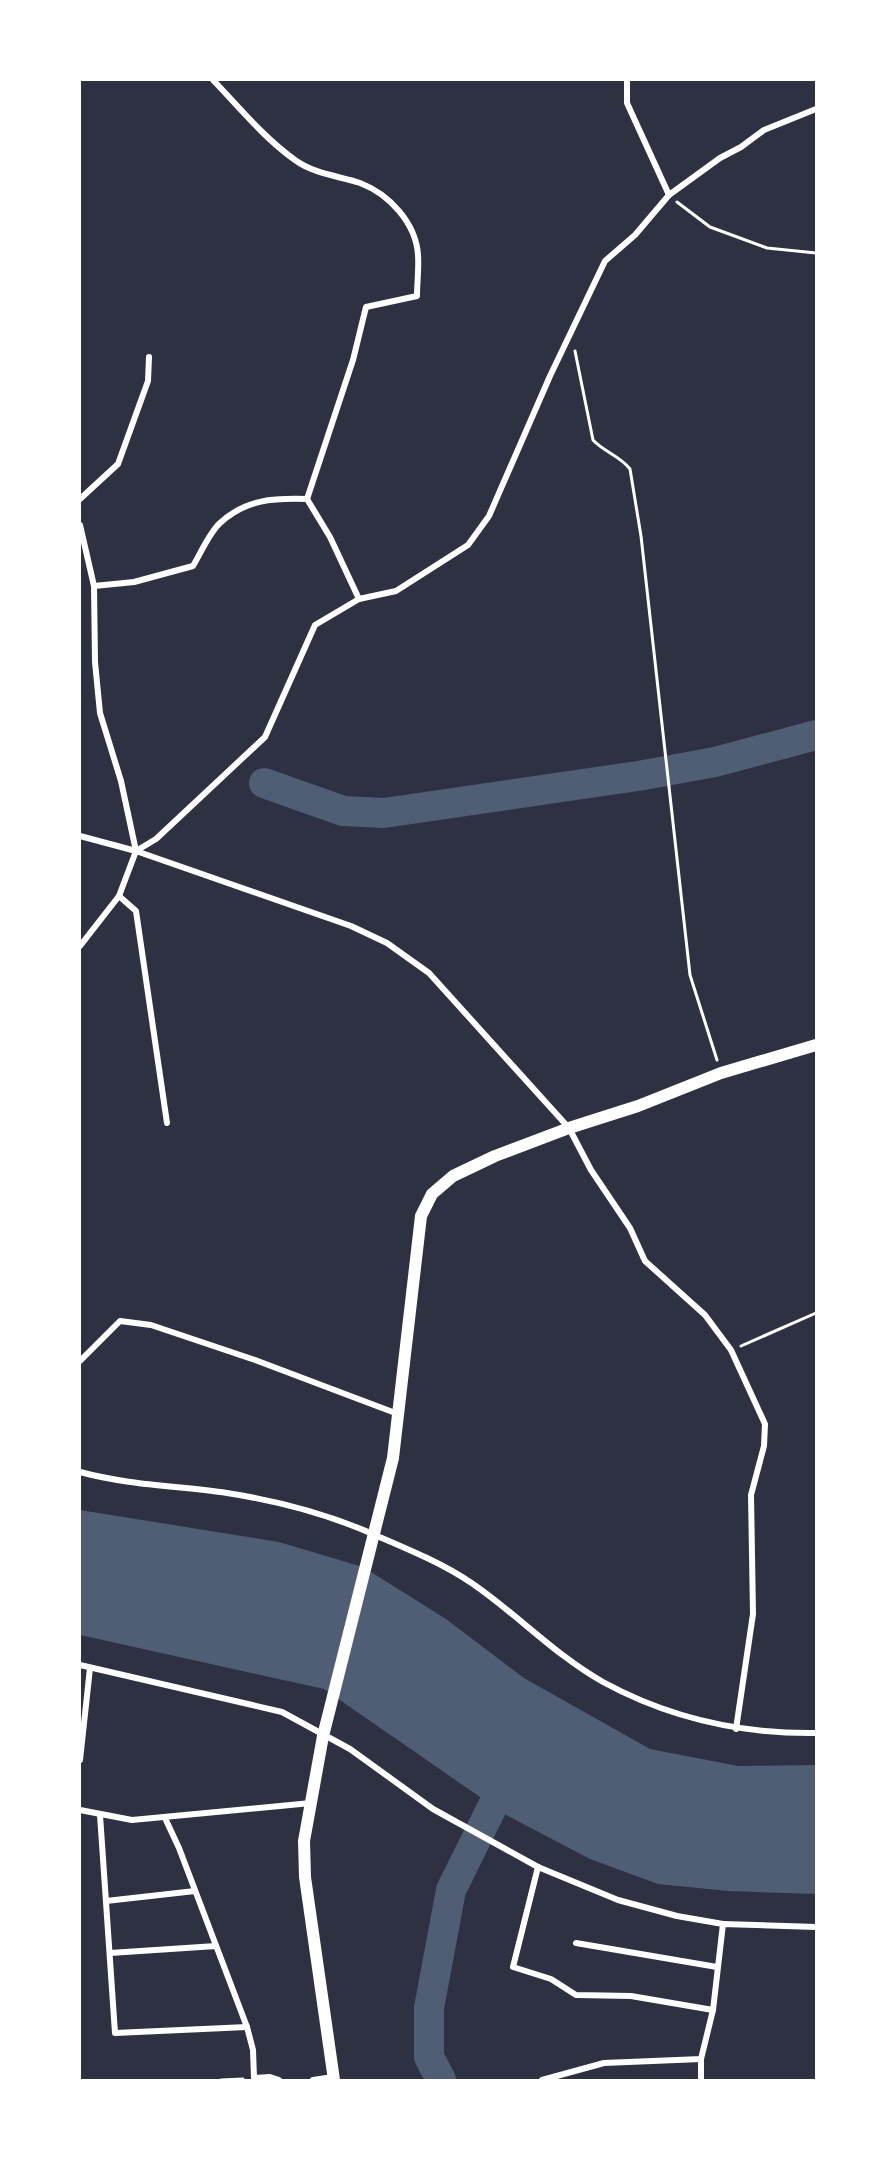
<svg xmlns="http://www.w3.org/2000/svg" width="896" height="2160" font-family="'Fira Sans Condensed',sans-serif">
<rect width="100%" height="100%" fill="#2d3142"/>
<!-- water -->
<polygon fill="#4f5d75" points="80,1510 279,1542 363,1567 446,1619 524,1678 650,1749 738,1766 816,1765 816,1894 728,1891 658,1884 590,1859 506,1815 324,1689 80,1635"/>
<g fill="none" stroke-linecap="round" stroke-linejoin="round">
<!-- river -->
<g stroke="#4f5d75" stroke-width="30">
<polyline points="264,783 343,811 384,813 638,776 715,762 816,735"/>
<polyline points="441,2080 429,2057 429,2008 451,1890 511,1769"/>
</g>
<!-- path -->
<g stroke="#fff" stroke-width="3">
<polyline points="677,202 710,227 767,248 816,253"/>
<path d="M575,351L593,440C604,452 620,456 630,469L641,536L690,975L717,1060"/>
<polyline points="741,1346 816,1313"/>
<polyline points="221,2080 243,2079"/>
</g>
<!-- minor -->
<g stroke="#fff" stroke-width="6">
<path d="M213,80C239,107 264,138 295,160C314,174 339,176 360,183C389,194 416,223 418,255C419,268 417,283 417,296L366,307L353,360L307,499"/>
<polyline points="627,80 627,103 669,195"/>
<polyline points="80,499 118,464 148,381 149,357"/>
<polyline points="307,499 330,537 359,599"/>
<polyline points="80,525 94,586 95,662 100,713 121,781 136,851 119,896 80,946"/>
<path d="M94,586L134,582L193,566C201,553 209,533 220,523C246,499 274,498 307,499"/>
<polyline points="80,836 136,851 351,926 387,943 429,973 569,1128 591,1170 630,1228 645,1261 705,1315 731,1350 765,1424 764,1446 751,1495 753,1614 736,1729"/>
<polyline points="136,851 156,839 265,737 315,625 359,599 396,591 468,545 489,516 550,376 605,261 635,235 669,195 720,158 741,147 764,130 816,109"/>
<polyline points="119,896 136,911 167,1123"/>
<polyline points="80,1361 120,1321 151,1325 255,1360 398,1414"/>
<path d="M80,1472C128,1485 178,1486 227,1493C279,1501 328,1514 375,1535C408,1549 444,1564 473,1584C518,1615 555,1655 603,1682C669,1718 742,1734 816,1733"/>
<polyline points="80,1665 282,1712 350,1749 433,1809 538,1867 618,1900 677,1916 723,1924"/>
<polyline points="80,1760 90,1668"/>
<polyline points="80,1810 132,1820 311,1803"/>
<polyline points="100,1815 115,2033 247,2027"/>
<polyline points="165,1818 179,1848 247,2027 253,2050 254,2078 270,2077 279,2080"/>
<polyline points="538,1867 513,1967 551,1979 576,1995 631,1996 713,2010"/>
<polyline points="106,1901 195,1891"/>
<polyline points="576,1943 717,1967"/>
<polyline points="110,1953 216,1946"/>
<polyline points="701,2059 701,2080"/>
<polyline points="313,2080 333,2077"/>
<polyline points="542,2080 604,2063 701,2059 713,2010 723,1924 816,1927"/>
</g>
<!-- secondary -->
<polyline stroke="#fff" stroke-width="12" points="334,2080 305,1877 304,1841 323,1736 393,1458 421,1216 432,1194 453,1176 495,1156 569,1128 638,1106 721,1073 816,1045"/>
</g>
<!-- border -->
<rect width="896" height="2160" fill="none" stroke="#ffffff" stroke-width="162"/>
</svg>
